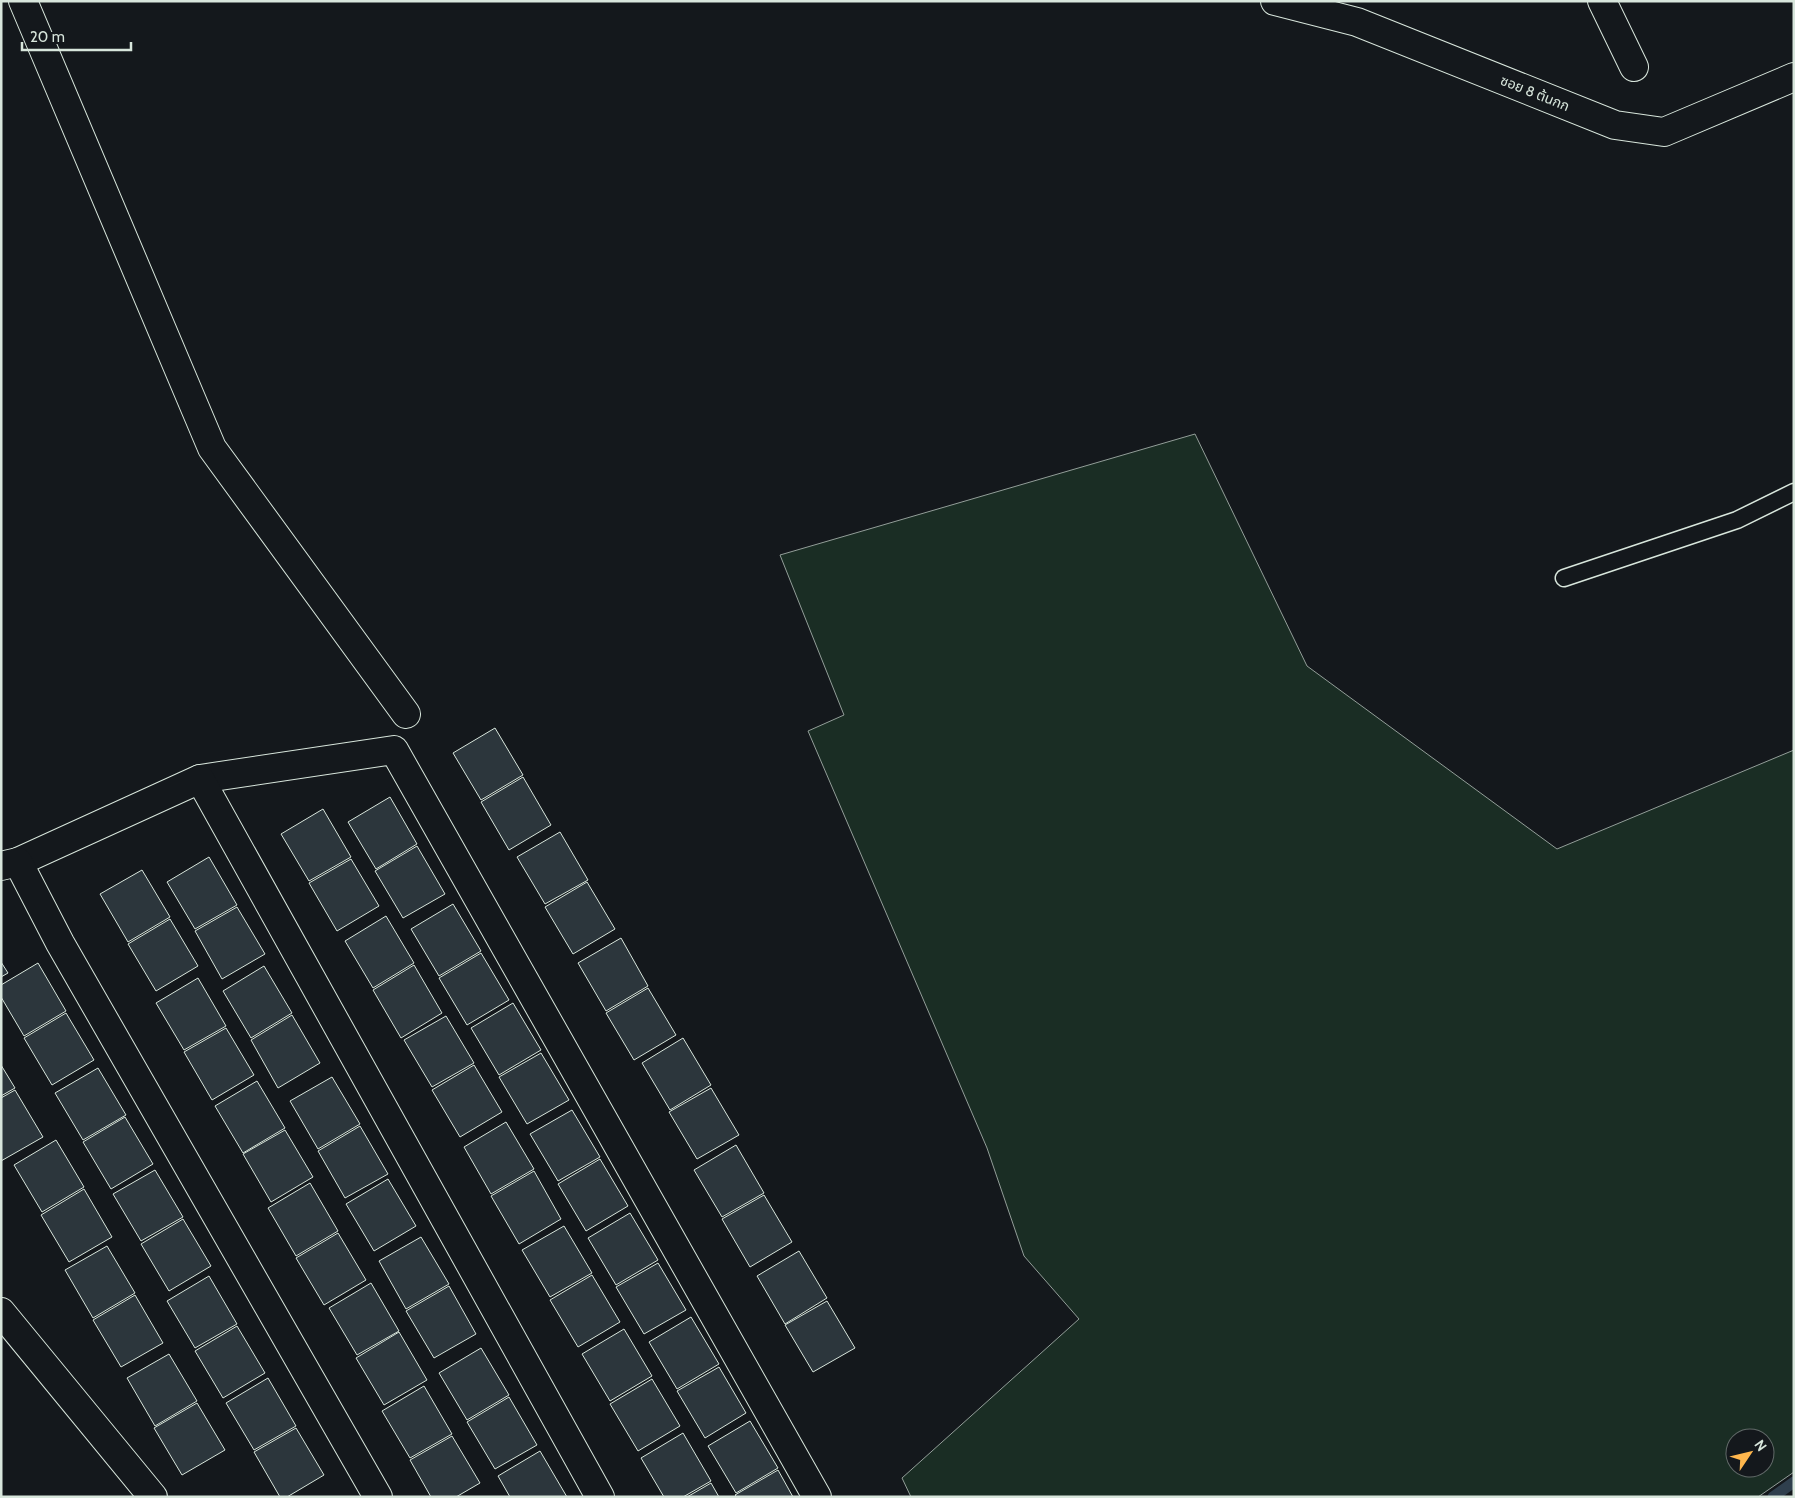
<svg xmlns="http://www.w3.org/2000/svg" width="1795" height="1498" font-family="Cabin,'Noto Sans Thai',sans-serif">
<rect width="100%" height="100%" fill="#14181c"/>
<!-- green -->
<path fill="#1a2d24" stroke="#939e99" fill-rule="evenodd" d="M1195,434L1307,666L1557,849L1794,750V1472L1758,1497H911L902,1478L1079,1319L1024,1256L987,1148L808,731L844,715L780,555ZM1735,1438H1765V1468H1735Z"/>
<g fill="none" stroke-linecap="round" stroke-linejoin="round">
<!-- stream -->
<polyline stroke="#2f3f4d" stroke-width="11" points="1773,1497 1794,1482"/>
</g>
<!-- building -->
<g fill="#2c363c" stroke="#d8e6dc">
<polygon points="495,728 523,775 481,800 453,753"/>
<polygon points="523,777 551,825 509,850 481,802"/>
<polygon points="390,797 417,844 376,869 348,822"/>
<polygon points="323,809 351,857 309,881 281,834"/>
<polygon points="560,832 588,880 545,904 517,857"/>
<polygon points="417,846 445,894 403,918 375,871"/>
<polygon points="209,857 237,905 195,929 167,882"/>
<polygon points="351,859 379,906 337,931 309,883"/>
<polygon points="142,870 170,917 128,942 100,894"/>
<polygon points="587,882 615,929 573,954 545,907"/>
<polygon points="453,904 481,951 439,976 411,929"/>
<polygon points="237,907 265,954 222,979 195,931"/>
<polygon points="386,916 414,963 373,988 345,941"/>
<polygon points="170,919 198,966 156,991 128,944"/>
<polygon points="621,938 648,986 606,1011 578,963"/>
<polygon points="481,953 509,1000 467,1025 439,978"/>
<polygon points="1,962 8,973 1,977"/>
<polygon points="38,963 66,1011 24,1036 1,997 1,985"/>
<polygon points="414,965 442,1013 401,1038 373,990"/>
<polygon points="264,966 292,1013 251,1038 223,991"/>
<polygon points="198,978 226,1026 184,1050 156,1003"/>
<polygon points="648,988 676,1035 634,1060 606,1013"/>
<polygon points="513,1003 541,1050 499,1075 471,1028"/>
<polygon points="66,1013 94,1060 52,1085 24,1038"/>
<polygon points="292,1015 320,1063 278,1088 251,1040"/>
<polygon points="446,1016 474,1063 432,1087 404,1040"/>
<polygon points="226,1028 254,1075 212,1100 184,1052"/>
<polygon points="683,1038 711,1085 670,1110 642,1063"/>
<polygon points="541,1053 569,1100 527,1124 499,1077"/>
<polygon points="1,1065 15,1088 1,1096"/>
<polygon points="474,1065 502,1112 460,1137 432,1090"/>
<polygon points="98,1068 126,1115 83,1140 55,1093"/>
<polygon points="332,1077 360,1124 318,1149 290,1101"/>
<polygon points="257,1081 285,1128 243,1153 215,1106"/>
<polygon points="711,1088 739,1135 697,1159 669,1112"/>
<polygon points="15,1090 43,1137 1,1161 1,1098"/>
<polygon points="572,1110 600,1157 558,1181 530,1134"/>
<polygon points="125,1117 153,1164 111,1189 83,1142"/>
<polygon points="506,1122 534,1169 491,1194 464,1147"/>
<polygon points="360,1126 388,1174 345,1198 318,1151"/>
<polygon points="285,1130 313,1177 271,1202 243,1154"/>
<polygon points="56,1140 84,1187 42,1212 14,1165"/>
<polygon points="736,1145 764,1193 722,1217 694,1170"/>
<polygon points="600,1159 628,1206 586,1231 558,1184"/>
<polygon points="155,1170 183,1217 141,1241 113,1194"/>
<polygon points="534,1171 561,1219 519,1244 491,1196"/>
<polygon points="388,1179 416,1226 374,1251 346,1204"/>
<polygon points="310,1183 338,1231 296,1256 268,1208"/>
<polygon points="84,1189 112,1237 69,1262 41,1215"/>
<polygon points="764,1195 792,1242 750,1267 722,1219"/>
<polygon points="630,1213 658,1260 616,1285 588,1238"/>
<polygon points="183,1219 211,1266 169,1291 141,1244"/>
<polygon points="564,1226 592,1273 550,1297 522,1250"/>
<polygon points="338,1233 366,1280 324,1305 296,1258"/>
<polygon points="421,1237 449,1284 406,1309 379,1261"/>
<polygon points="107,1246 135,1293 93,1318 65,1270"/>
<polygon points="799,1251 827,1298 785,1324 757,1276"/>
<polygon points="658,1263 686,1310 644,1334 616,1287"/>
<polygon points="592,1275 620,1322 578,1347 550,1300"/>
<polygon points="209,1276 237,1324 195,1348 167,1301"/>
<polygon points="371,1283 399,1331 357,1355 329,1308"/>
<polygon points="449,1286 476,1334 434,1358 406,1311"/>
<polygon points="135,1295 163,1343 121,1367 93,1320"/>
<polygon points="827,1301 855,1348 813,1372 785,1325"/>
<polygon points="691,1317 719,1364 677,1389 649,1342"/>
<polygon points="237,1326 265,1373 223,1398 195,1351"/>
<polygon points="624,1329 652,1376 610,1401 582,1354"/>
<polygon points="399,1332 427,1380 384,1405 356,1358"/>
<polygon points="481,1348 509,1395 467,1420 439,1373"/>
<polygon points="169,1354 197,1401 155,1426 127,1378"/>
<polygon points="719,1367 746,1413 705,1438 677,1391"/>
<polygon points="268,1378 296,1426 254,1450 226,1403"/>
<polygon points="652,1379 680,1426 638,1451 610,1404"/>
<polygon points="424,1386 452,1434 410,1458 382,1411"/>
<polygon points="509,1397 537,1445 495,1469 467,1422"/>
<polygon points="197,1403 225,1450 182,1475 154,1428"/>
<polygon points="750,1421 778,1468 736,1493 708,1446"/>
<polygon points="296,1428 324,1475 287,1497 280,1497 254,1452"/>
<polygon points="683,1433 711,1481 683,1497 664,1497 641,1458"/>
<polygon points="452,1436 480,1483 456,1497 431,1497 410,1460"/>
<polygon points="540,1451 567,1497 510,1497 498,1476"/>
<polygon points="778,1470 793,1497 737,1497 735,1495"/>
<polygon points="711,1483 719,1497 687,1497"/>
</g>
<g fill="none" stroke-linecap="round" stroke-linejoin="round">
<defs>
<polyline id="lane" points="1564,578 1737,520 1794,492"/>
<g id="street">
<polyline points="23,1 212,448 406,714"/>
<polyline points="1275,1 1357,22 1615,125 1664,132 1794,77"/>
<polyline points="1602,1 1634,67"/>
<polyline points="200,779 394,750 817,1497"/>
<polyline points="18,862 200,779 600,1497"/>
<polyline points="1,866 18,862 60,943 378,1497"/>
<polyline points="1,1312 153,1497"/>
</g>
</defs>
<!-- lane casing -->
<use href="#lane" stroke="#d8e6dc" stroke-width="19"/>
<!-- street casing -->
<use href="#street" stroke="#d8e6dc" stroke-width="30"/>
<!-- lane -->
<use href="#lane" stroke="#14181c" stroke-width="16"/>
<!-- street -->
<use href="#street" stroke="#14181c" stroke-width="28"/>
</g>
<g text-anchor="middle" dominant-baseline="central" stroke-width="4" stroke-linejoin="round" paint-order="stroke">
<!-- street labels -->
<g font-size="14" fill="#d8e6dc" stroke="#14181c">
<text transform="translate(1535 93) rotate(22)">ซอย 8 ต้นกก</text>
</g>
</g>
<!-- border -->
<rect width="1795" height="1498" fill="none" stroke="#d8e6dc" stroke-width="5"/>
<!-- north arrow -->
<g transform="translate(1750 1453) rotate(55)"><circle r="24" fill="#14181c" stroke="#626a69"/>
<path d="M0-4L9 19L0 12L-9 19Z" fill="#ffb74d"/>
<text y="-8" font-size="14" font-weight="bold" text-anchor="middle" fill="#d8e6dc">N</text>
</g>
<!-- scale -->
<path d="M22 42v8h109v-8" fill="none" stroke="#d8e6dc" stroke-width="2.5"/>
<text x="30" y="42" font-size="15" fill="#d8e6dc" stroke="#14181c" stroke-width="4" paint-order="stroke">20 m</text>
</svg>
